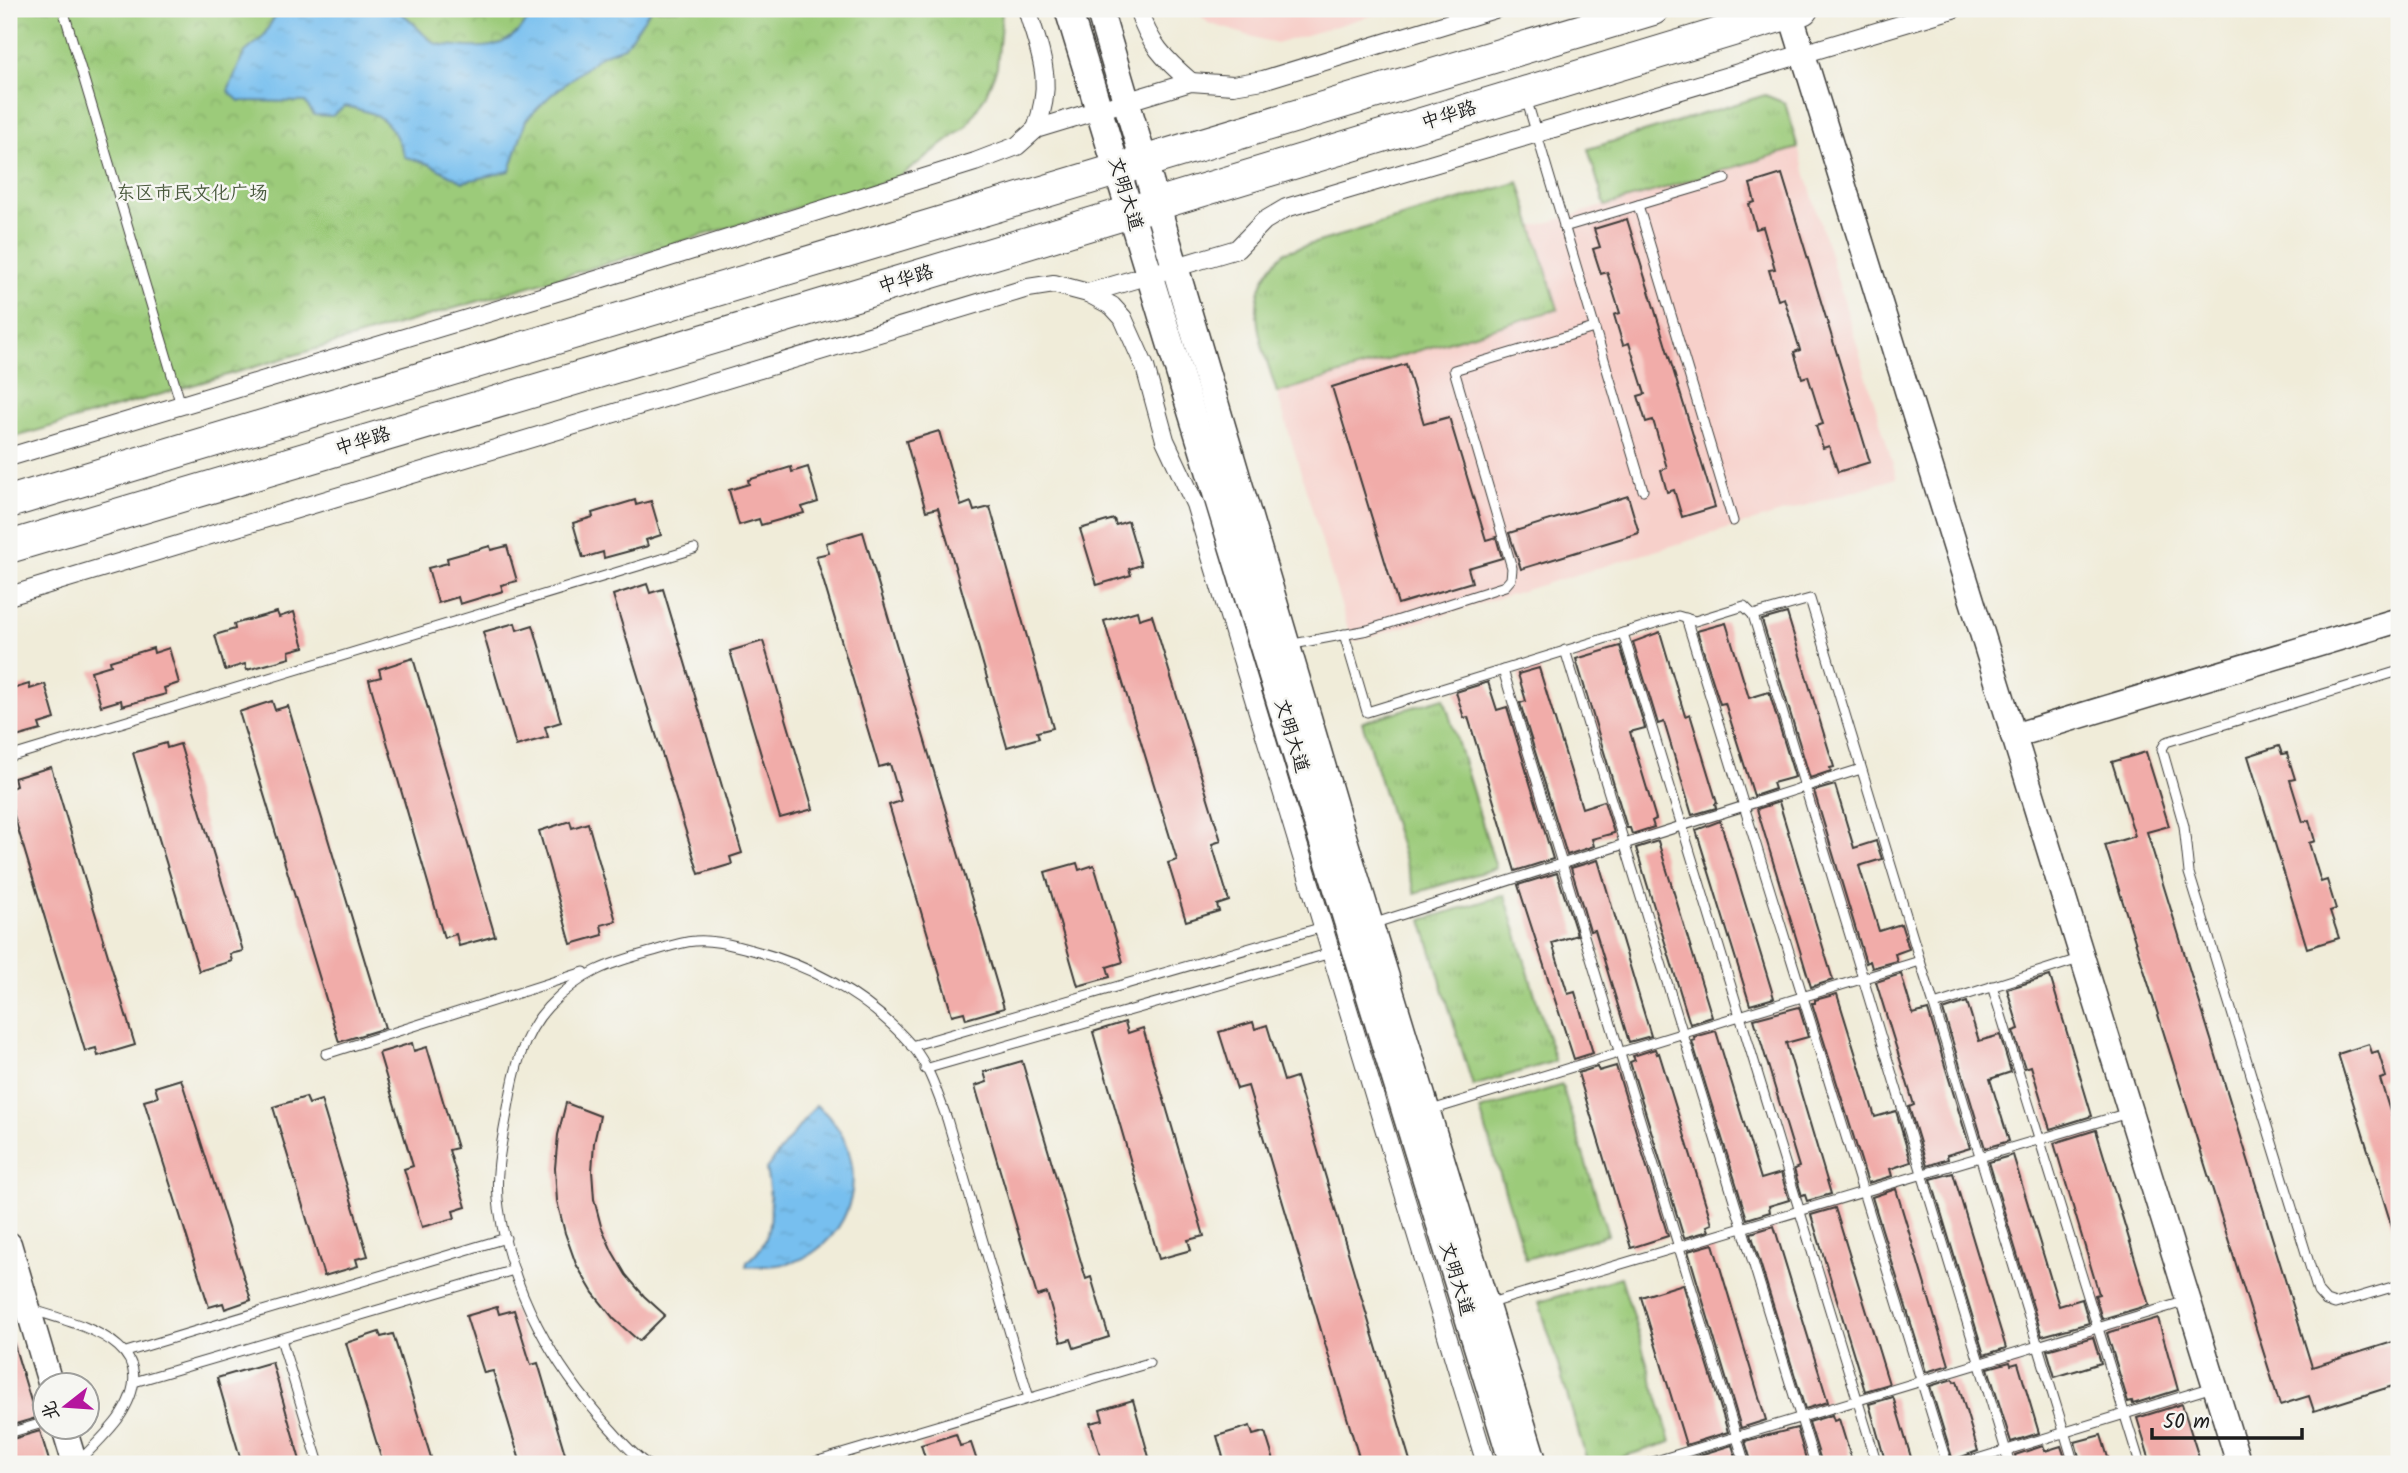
<svg xmlns="http://www.w3.org/2000/svg" width="2408" height="1473" font-family="Kalam,'LXGW WenKai TC',sans-serif">
<defs>
<pattern id="grass-tufts" width="24" height="20" patternUnits="userSpaceOnUse" patternTransform="scale(1.75)"><rect width="24" height="20" fill="#9ccb7a"/><path d="M3 7l-1-3M5 7V3M7 7l1-3M15 17l-1-3M17 17v-4M19 17l1-3" fill="none" stroke="#86ae69"/></pattern>
<pattern id="park-crowns" width="20" height="18" patternUnits="userSpaceOnUse" patternTransform="scale(1.75)"><rect width="20" height="18" fill="#9ccb7a"/><path d="M2 6a3 3 0 1 1 6 0M12 15a3 3 0 1 1 6 0" fill="none" stroke="#86ae69"/></pattern>
<pattern id="water-ripples" width="26" height="14" patternUnits="userSpaceOnUse" patternTransform="scale(1.75)"><rect width="26" height="14" fill="#77bfef"/><path d="M2 4q2-2 4 0t4 0M15 11q2-2 4 0t4 0" fill="none" stroke="#66a4cc"/></pattern>
</defs>
<rect width="100%" height="100%" fill="#f6f6f2"/>
<filter id="ink" filterUnits="userSpaceOnUse"><feTurbulence type="fractalNoise" baseFrequency=".0143" numOctaves="2"/><feDisplacementMap in="SourceGraphic" scale="14" xChannelSelector="R" yChannelSelector="G"/><feConvolveMatrix kernelMatrix="1 2 1 2 8 2 1 2 1" color-interpolation-filters="sRGB"/></filter>
<filter id="wash" filterUnits="userSpaceOnUse"><feTurbulence type="fractalNoise" baseFrequency=".00686" numOctaves="4" result="noise"/><feDisplacementMap in="SourceGraphic" scale="28" xChannelSelector="R" yChannelSelector="G"/><feGaussianBlur stdDeviation="1.57" result="paint"/><feColorMatrix in="noise" values="0 0 0 0 0 0 0 0 0 0 0 0 0 0 0 0 0 1.4 0 .05"/><feComposite in="paint" operator="in"/></filter>
<g filter="url(#wash)">
<rect width="100%" height="100%" fill="#f0ecd9"/>
<!-- built -->
<g fill="#f7d0ca">
<polygon points="1195,9 1393,9 1276,44 1208,23"/>
<polygon points="1798,148 1897,478 1352,642 1277,393 1557,309 1533,227"/>
</g>
<!-- grass -->
<g fill="url(#grass-tufts)" stroke="#5c744b" stroke-width="2">
<polygon points="1765,95 1785,103 1798,148 1605,206 1588,149"/>
<path d="M1519,182L1558,309L1277,393C1262,342 1237,294 1285,252Z"/>
<polygon points="1444,698 1496,868 1415,893 1362,722"/>
<polygon points="1505,895 1555,1061 1473,1086 1422,920"/>
<polygon points="1562,1085 1608,1235 1526,1259 1480,1110"/>
<polygon points="1621,1277 1671,1442 1598,1464 1588,1464 1539,1302"/>
</g>
<!-- park -->
<polygon fill="url(#park-crowns)" stroke="#5c744b" stroke-width="2" points="9,9 1001,9 1002,12 997,67 986,94 967,126 898,178 9,439"/>
<!-- water -->
<g fill="url(#water-ripples)" stroke="#4a6e86" stroke-width="2">
<path d="M283,9H392C413,16 419,34 435,43C441,46 451,45 457,46C496,51 515,43 535,9H651L624,47L602,55L550,96L526,120L510,171L463,182L429,164L405,157C390,120 385,115 345,106L332,116L314,115L305,102L239,101L228,91L244,53L263,37L276,14Z"/>
<path d="M816,1105C865,1142 866,1216 814,1252C795,1266 769,1266 746,1267L747,1262C778,1239 772,1203 766,1169Z"/>
</g>
<g id="blocks">
<!-- building -->
<g fill="#f1aca9">
<polygon points="1782,174 1870,462 1838,472 1829,446 1823,448 1816,426 1823,424 1808,376 1802,378 1794,352 1800,350 1784,298 1778,300 1769,270 1775,269 1763,227 1756,229 1749,204 1755,202 1750,184"/>
<polygon points="1627,219 1715,507 1682,517 1674,490 1667,492 1661,470 1667,468 1653,420 1646,422 1638,396 1645,394 1629,343 1623,345 1614,315 1620,313 1607,272 1601,274 1593,249 1600,247 1594,229"/>
<polygon points="1406,364 1424,424 1449,417 1486,540 1496,537 1502,558 1468,568 1472,582 1398,604 1332,387"/>
<polygon points="939,431 961,506 971,502 974,511 990,507 1053,728 1037,732 1039,738 1007,747 938,508 926,511 906,441"/>
<polygon points="791,467 792,472 808,467 818,502 802,507 804,513 761,525 759,519 739,525 729,490 749,484 748,480"/>
<polygon points="1628,496 1639,533 1521,569 1509,533"/>
<polygon points="635,500 636,505 651,501 661,535 646,540 648,546 604,558 603,552 583,558 573,523 593,517 592,513"/>
<polygon points="1114,519 1116,525 1128,521 1141,565 1129,569 1131,575 1097,585 1080,529"/>
<polygon points="863,532 1004,1008 966,1019 964,1012 952,1015 889,805 901,801 890,764 879,767 816,556 829,553 826,543"/>
<polygon points="490,546 491,550 507,546 517,581 501,585 503,591 460,604 458,597 438,603 428,568 448,563 447,558"/>
<polygon points="647,584 650,593 663,589 742,853 730,857 732,864 699,874 613,595"/>
<polygon points="1137,611 1139,619 1152,615 1221,841 1212,844 1229,901 1217,905 1219,911 1186,921 1168,863 1177,860 1104,621"/>
<polygon points="277,612 279,617 294,612 304,647 289,651 290,658 247,670 245,664 225,670 215,635 235,629 234,624"/>
<polygon points="1787,613 1834,767 1830,768 1831,771 1810,778 1762,620"/>
<polygon points="515,623 517,630 533,625 561,722 545,727 548,737 516,746 483,632"/>
<polygon points="1726,623 1749,698 1769,692 1795,777 1773,783 1775,789 1754,796 1725,703 1720,704 1697,631"/>
<polygon points="1660,632 1685,716 1690,714 1717,803 1715,804 1716,808 1692,815 1664,722 1658,724 1633,642"/>
<polygon points="763,641 813,809 780,818 730,651"/>
<polygon points="1620,646 1645,728 1630,732 1656,819 1652,821 1654,827 1632,834 1630,828 1627,828 1576,659"/>
<polygon points="153,648 154,653 169,648 179,683 164,688 166,694 122,706 121,700 101,706 91,671 111,665 110,661"/>
<polygon points="413,658 495,936 459,946 456,934 444,938 369,680 381,677 379,669"/>
<polygon points="1539,668 1582,808 1604,801 1614,833 1592,839 1594,846 1567,855 1520,703 1526,701 1518,674"/>
<polygon points="1488,682 1497,710 1507,707 1553,859 1515,871 1468,717 1464,718 1456,692"/>
<polygon points="29,684 30,689 45,684 55,719 39,724 41,730 9,739 9,690"/>
<polygon points="272,701 275,710 288,706 385,1028 339,1042 239,712"/>
<polygon points="166,743 167,748 180,744 243,951 230,954 232,961 199,971 133,753"/>
<polygon points="2279,746 2282,754 2287,753 2295,779 2290,780 2303,822 2309,820 2315,841 2309,843 2321,882 2327,880 2336,909 2330,911 2339,938 2307,948 2248,756"/>
<polygon points="2146,752 2169,826 2147,832 2312,1367 2399,1340 2399,1384 2314,1411 2309,1396 2280,1405 2105,845 2135,836 2112,762"/>
<polygon points="51,767 135,1045 98,1056 96,1048 85,1051 9,799 9,789 16,786 14,778"/>
<polygon points="1835,785 1854,848 1876,841 1882,859 1859,866 1879,931 1901,924 1909,949 1895,954 1897,961 1872,968 1870,961 1866,963 1814,791"/>
<polygon points="1779,802 1833,980 1811,987 1757,809"/>
<polygon points="570,821 572,828 588,823 616,921 601,925 603,935 571,944 539,831"/>
<polygon points="1720,821 1774,998 1750,1005 1696,830"/>
<polygon points="1658,841 1712,1017 1690,1024 1636,848"/>
<polygon points="1598,860 1651,1036 1629,1042 1595,930 1590,931 1571,868"/>
<polygon points="1077,863 1079,870 1094,865 1123,962 1107,967 1110,977 1078,986 1045,872"/>
<polygon points="1557,873 1577,935 1552,943 1568,994 1575,992 1593,1053 1574,1059 1518,885"/>
<polygon points="1901,974 1913,1014 1928,1010 1970,1148 1947,1155 1948,1159 1927,1166 1909,1107 1914,1105 1876,982"/>
<polygon points="2050,976 2092,1116 2050,1129 2031,1066 2025,1068 2013,1031 2019,1029 2007,989"/>
<polygon points="1837,994 1875,1117 1896,1111 1911,1162 1890,1169 1892,1176 1868,1183 1812,1003 1815,1003 1815,1000"/>
<polygon points="1967,1002 1979,1041 2000,1035 2011,1072 1990,1079 2009,1141 1985,1148 1943,1010"/>
<polygon points="1799,1007 1808,1037 1786,1043 1831,1194 1807,1201 1805,1195 1802,1196 1794,1169 1799,1167 1754,1019"/>
<polygon points="1125,1022 1128,1033 1143,1028 1204,1236 1188,1240 1191,1250 1159,1259 1093,1032"/>
<polygon points="1253,1022 1255,1029 1267,1025 1284,1081 1296,1077 1411,1464 1361,1464 1248,1086 1237,1089 1219,1032"/>
<polygon points="1716,1031 1761,1179 1781,1173 1789,1200 1769,1206 1770,1212 1747,1219 1692,1041 1695,1040 1694,1037"/>
<polygon points="412,1043 414,1051 427,1047 457,1148 449,1150 466,1207 453,1211 455,1218 422,1227 404,1169 413,1166 379,1053"/>
<polygon points="2369,1044 2372,1053 2378,1051 2386,1077 2380,1079 2393,1121 2399,1119 2399,1239 2396,1240 2338,1054"/>
<polygon points="1655,1049 1657,1054 1659,1053 1712,1224 1707,1226 1709,1231 1684,1238 1630,1062 1635,1060 1633,1056"/>
<polygon points="1022,1061 1086,1279 1091,1277 1109,1337 1074,1348 1071,1339 1061,1342 1047,1293 1037,1296 975,1086 987,1082 984,1072"/>
<polygon points="1616,1066 1668,1236 1631,1248 1578,1073 1597,1067 1599,1071"/>
<polygon points="181,1079 251,1300 225,1309 223,1303 209,1307 144,1101 158,1097 155,1087"/>
<polygon points="306,1097 309,1104 321,1100 368,1256 356,1259 358,1266 324,1276 273,1107"/>
<polygon points="566,1103 600,1116 594,1143 592,1171 594,1199 601,1226 612,1251 626,1275 644,1296 665,1315 639,1341 614,1319 593,1293 576,1264 565,1233 557,1201 555,1168 558,1135"/>
<polygon points="2096,1130 2149,1305 2102,1319 2095,1295 2099,1294 2054,1143"/>
<polygon points="2013,1155 2059,1306 2082,1299 2089,1323 2042,1336 1989,1162"/>
<polygon points="1953,1173 2006,1348 1984,1355 1931,1179"/>
<polygon points="1896,1189 1949,1365 1926,1372 1872,1197"/>
<polygon points="1835,1208 1889,1384 1865,1391 1811,1215"/>
<polygon points="1774,1226 1828,1402 1805,1409 1751,1233"/>
<polygon points="1713,1244 1766,1420 1741,1428 1688,1251"/>
<polygon points="1683,1284 1728,1432 1686,1445 1641,1297"/>
<polygon points="497,1307 499,1314 514,1310 531,1365 538,1363 568,1464 521,1464 493,1371 484,1373 466,1316"/>
<polygon points="2158,1318 2178,1390 2133,1404 2132,1401 2128,1402 2107,1333"/>
<polygon points="379,1332 381,1337 393,1334 433,1464 383,1464 346,1343"/>
<polygon points="2093,1337 2101,1363 2055,1377 2047,1350"/>
<polygon points="9,1341 13,1341 36,1418 9,1426"/>
<polygon points="272,1362 301,1464 242,1464 217,1378"/>
<polygon points="2010,1362 2011,1365 2018,1363 2039,1433 2011,1442 1988,1368"/>
<polygon points="1953,1379 1954,1382 1957,1381 1978,1451 1958,1458 1954,1464 1930,1386"/>
<polygon points="1893,1397 1894,1400 1913,1464 1886,1464 1869,1404"/>
<polygon points="1133,1400 1149,1457 1140,1460 1141,1464 1103,1464 1090,1423 1103,1420 1100,1410"/>
<polygon points="2182,1404 2201,1464 2151,1464 2137,1418"/>
<polygon points="1832,1415 1834,1421 1839,1419 1853,1464 1822,1464 1809,1422"/>
<polygon points="1250,1426 1253,1435 1265,1432 1275,1464 1225,1464 1217,1436"/>
<polygon points="1797,1428 1806,1459 1788,1464 1752,1464 1745,1441"/>
<polygon points="40,1431 50,1464 9,1464 9,1440"/>
<polygon points="956,1434 960,1446 971,1443 978,1464 927,1464 921,1445"/>
<polygon points="2101,1435 2110,1464 2081,1464 2075,1442"/>
<polygon points="1732,1445 1738,1464 1692,1464 1690,1458"/>
<polygon points="2043,1446 2045,1451 2061,1446 2067,1464 2017,1464 2015,1455"/>
</g>
</g>
</g>
<g filter="url(#ink)">
<use href="#blocks" fill-opacity="0" stroke="#3c3b38" stroke-width="2"/>
<g fill="none" stroke-linecap="round" stroke-linejoin="round">
<defs>
<g id="lane">
<polyline points="63,9 181,405"/>
<polyline points="1526,98 1643,490"/>
<polyline points="1638,205 1733,521"/>
<polyline points="1564,227 1725,179"/>
<polyline points="1753,615 2010,1464"/>
<polyline points="1686,618 1947,1464"/>
<polyline points="1623,633 1877,1464"/>
<polyline points="1344,634 1367,712 1678,616 1695,621 1744,606 1753,615 1810,599 1920,961 1428,1111"/>
<polyline points="1288,645 1368,630 1505,586 1511,579 1512,568 1454,370 1594,328"/>
<polyline points="1565,650 1815,1464"/>
<polyline points="1503,670 1745,1464"/>
<polyline points="2399,671 2166,742 2162,749 2184,826 2189,873 2318,1292 2326,1301 2335,1304 2399,1285"/>
<polyline points="9,757 694,549"/>
<polyline points="1372,924 1861,769"/>
<polyline points="1920,961 1934,1005 2082,958"/>
<polyline points="1992,986 2140,1464"/>
<polyline points="1934,1005 2074,1464"/>
<polyline points="911,1046 1323,927"/>
<polyline points="326,1054 584,972"/>
<polyline points="925,1069 1331,953"/>
<polyline points="1487,1304 2128,1113"/>
<path d="M33,1310C88,1327 168,1346 118,1419C106,1435 91,1449 77,1463"/>
<polyline points="281,1339 319,1464"/>
<polyline points="126,1352 506,1238"/>
<polyline points="134,1382 514,1270"/>
<polyline points="9,1433 46,1422"/>
<path d="M647,1464C632,1454 621,1440 609,1427C553,1366 511,1291 499,1208C494,1175 502,1141 508,1108C514,1072 522,1035 548,1007C581,972 609,963 654,951C667,947 681,942 695,941C713,939 735,946 752,950C815,967 870,997 913,1047C929,1066 938,1095 947,1119L1029,1398"/>
<polyline points="808,1464 1149,1363"/>
<polyline points="1646,1464 2187,1301"/>
<polyline points="1961,1464 2213,1387"/>
</g>
<g id="street">
<path d="M1027,9C1041,56 1054,80 1036,129"/>
<path d="M1138,9C1149,43 1164,59 1191,82"/>
<polyline points="1088,293 1112,306 1123,318 1145,367 1165,440 1195,504 1486,1464"/>
<polyline points="9,457 577,286 975,162 1017,146 1036,129 1191,82 1233,85 1263,80 1495,9"/>
<polyline points="9,596 1028,288 1054,284 1088,293 1237,249 1264,221 1286,208 1953,9"/>
</g>
<g id="secondary">
<polyline points="1790,12 2239,1464"/>
<polyline points="2013,736 2399,620"/>
<polyline points="9,1244 51,1386"/>
<polyline points="64,1428 75,1464"/>
</g>
<g id="primary">
<polyline points="1068,9 1513,1464"/>
<polyline points="1099,9 1342,833 1534,1464"/>
</g>
<g id="highway">
<polyline points="9,502 1653,9"/>
<polyline points="9,547 806,310 1802,9"/>
</g>
</defs>
<!-- lane casing -->
<use href="#lane" stroke="#3c3b38" stroke-width="11"/>
<!-- street casing -->
<use href="#street" stroke="#3c3b38" stroke-width="20"/>
<!-- secondary casing -->
<use href="#secondary" stroke="#3c3b38" stroke-width="27"/>
<!-- primary casing -->
<use href="#primary" stroke="#3c3b38" stroke-width="29"/>
<!-- highway casing -->
<use href="#highway" stroke="#3c3b38" stroke-width="34"/>
<!-- lane -->
<use href="#lane" stroke="#fff" stroke-width="9"/>
<!-- street -->
<use href="#street" stroke="#fff" stroke-width="18"/>
<!-- secondary -->
<use href="#secondary" stroke="#fff" stroke-width="24"/>
<!-- primary -->
<use href="#primary" stroke="#fff" stroke-width="26"/>
<!-- highway -->
<use href="#highway" stroke="#fff" stroke-width="32"/>
</g>
</g>
<g text-anchor="middle" dominant-baseline="central" stroke-width="5" stroke-linejoin="round" paint-order="stroke">
<!-- street labels -->
<g font-size="19" fill="#1c1c1c" stroke="#f6f6f2">
<text transform="translate(1449 116) rotate(-17)">中华路</text>
<text transform="translate(1125 194) rotate(73)">文明大道</text>
<text transform="translate(906 280) rotate(-17)">中华路</text>
<text transform="translate(363 442) rotate(-17)">中华路</text>
<text transform="translate(1291 736) rotate(73)">文明大道</text>
<text transform="translate(1456 1279) rotate(73)">文明大道</text>
</g>
<!-- park labels -->
<g font-size="19" fill="#49593d" stroke="#f6f6f2">
<text x="192" y="194">东区市民文化广场</text>
</g>
</g>
<!-- margin -->
<rect width="2408" height="1473" fill="none" stroke="#f6f6f2" stroke-width="35"/>
<!-- north arrow -->
<g transform="translate(66 1406) rotate(253)"><circle r="33" fill="#f6f6f2" stroke="#9f9f9c" stroke-width="2"/>
<path d="M0-5L12 26L0 18L-12 26Z" fill="#b5179e"/>
<text y="-10" font-size="19" font-weight="bold" text-anchor="middle" fill="#1c1c1c">北</text>
</g>
<!-- scale -->
<path d="M2152 1428v10h150v-10" fill="none" stroke="#1c1c1c" stroke-width="3.5"/>
<text x="2163" y="1428" font-size="21" fill="#1c1c1c" stroke="#f6f6f2" stroke-width="5" paint-order="stroke">50 m</text>
</svg>
